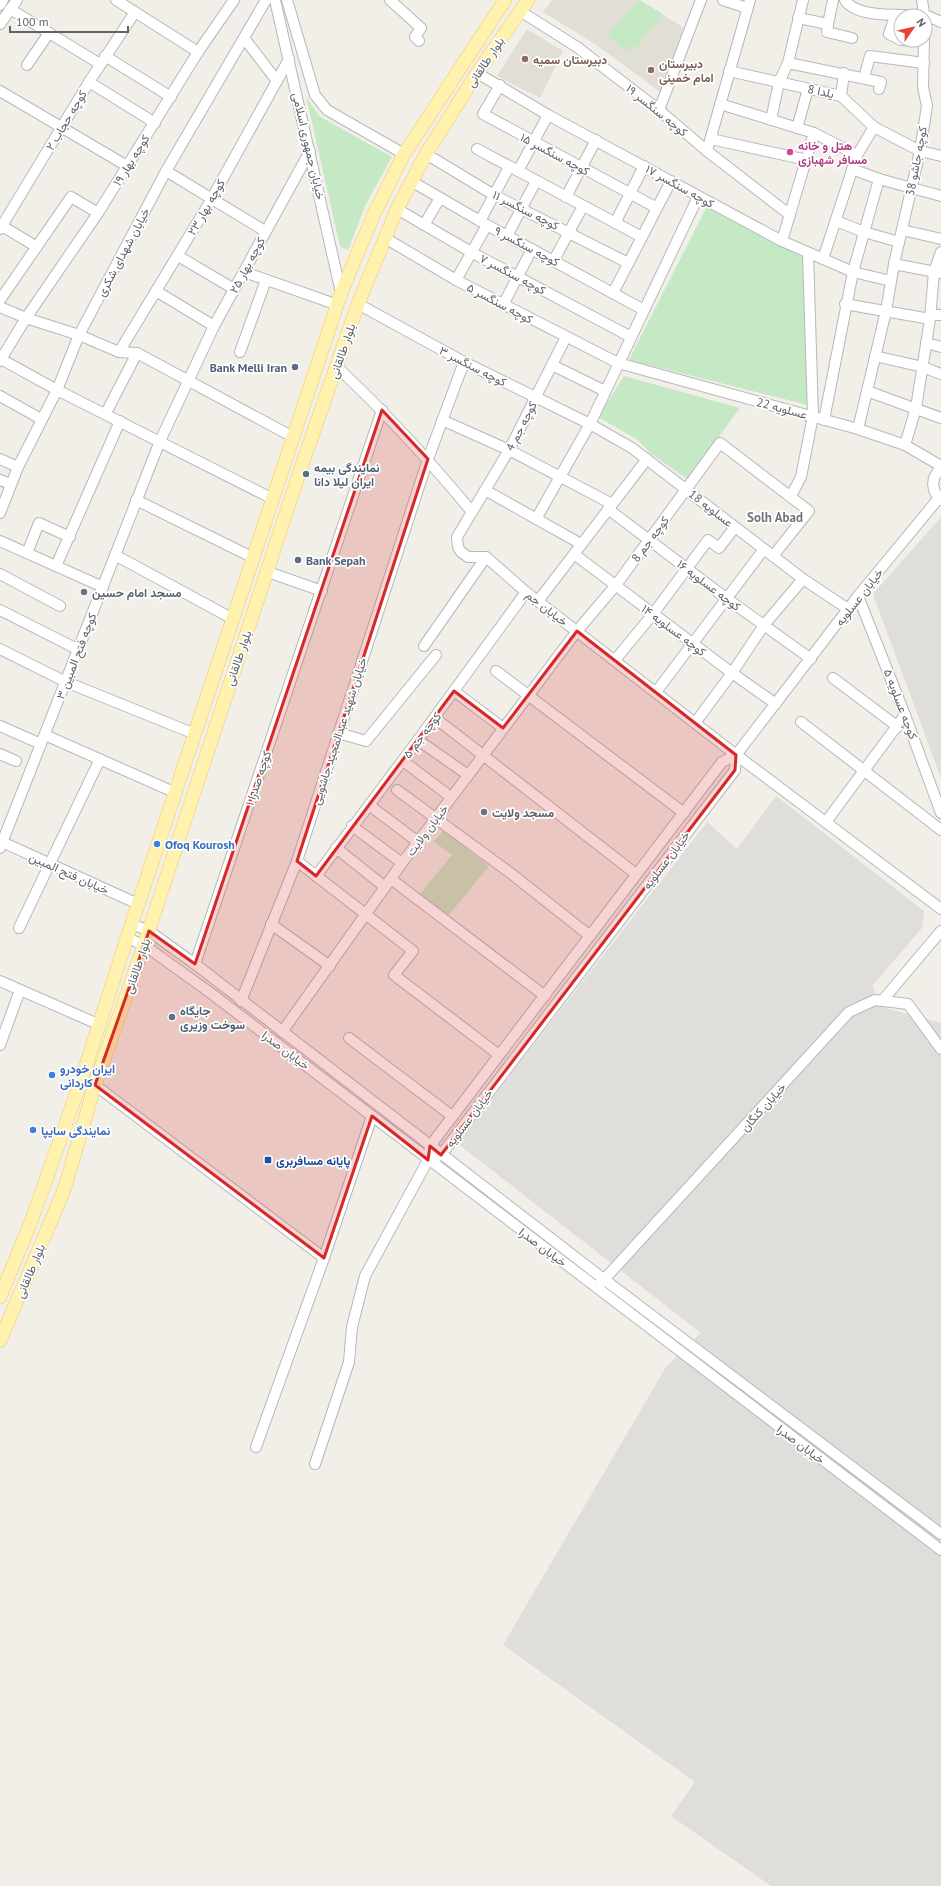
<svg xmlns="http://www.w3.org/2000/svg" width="941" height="1886" font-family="'PT Sans',Vazirmatn,sans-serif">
<rect width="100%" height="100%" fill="#f1efe8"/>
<!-- industrial -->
<g fill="#e0deda">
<polygon points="941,517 941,778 873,594"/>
<polygon points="776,796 924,911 922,928 873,985 878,1006 941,1023 941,1886 771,1886 671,1816 695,1782 503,1645 666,1367 701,1333 457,1143 707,822 737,849"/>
</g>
<!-- education -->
<g fill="#e1ded6">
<polygon points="552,0 640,0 687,30 663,94 598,46 543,12"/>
<polygon points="527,29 563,51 540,98 497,76"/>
</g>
<!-- green -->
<g fill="#c5e8c5">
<polygon points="638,0 663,14 636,48 632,45 626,52 608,35"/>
<polygon points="306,96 319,116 392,157 366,204 348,250 340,246"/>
<polygon points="707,206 801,256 808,266 808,405 629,360"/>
<polygon points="624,376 740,408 687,479 649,452 638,440 598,417"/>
<polygon points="443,831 489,866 449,915 420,894 452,855 434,842"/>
</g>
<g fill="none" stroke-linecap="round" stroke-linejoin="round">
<defs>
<g id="minor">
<polyline points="116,0 198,52"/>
<polyline points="275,0 341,293"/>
<polyline points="287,0 315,95 327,110 404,154"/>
<polyline points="390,0 421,28 415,37 419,41"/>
<polyline points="723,0 747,8"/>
<path d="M845,0C857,19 903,14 923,15C929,16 936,20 941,22"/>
<polyline points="922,0 925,19"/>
<polyline points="0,5 3,0"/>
<polyline points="10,9 100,64"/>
<polyline points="520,11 577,47 659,110 707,151 790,215"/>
<polyline points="895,16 889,34 901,40"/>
<polyline points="798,18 828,24 827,32 852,38"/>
<polyline points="0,24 17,0"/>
<polyline points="828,24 833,0"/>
<polyline points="244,38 277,81"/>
<polyline points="903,40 924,41"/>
<polyline points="105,56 171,97"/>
<polyline points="788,63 881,82 879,89"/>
<polyline points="27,65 49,33"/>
<polyline points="729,71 841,96 874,127 920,151 941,156"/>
<polyline points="477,73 548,115 782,241 853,272 891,281"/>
<polyline points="864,78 870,56 924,63"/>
<polyline points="89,82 155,123"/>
<polyline points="500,85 483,114 657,208"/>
<polyline points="0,91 127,166"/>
<polyline points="841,96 844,73"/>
<polyline points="720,104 814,133 857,155"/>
<polyline points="659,110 701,0"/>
<polyline points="771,120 779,82 788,63 803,0"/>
<polyline points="797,128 808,89"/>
<polyline points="711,139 807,160"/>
<polyline points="477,149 642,237"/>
<polyline points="707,151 750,0"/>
<polyline points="426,154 494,195 628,263"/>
<polyline points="166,171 265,231"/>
<polyline points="518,171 548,115"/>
<polyline points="879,179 941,196"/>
<polyline points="411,181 487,225 644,310"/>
<polyline points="566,197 596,140"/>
<polyline points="397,209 471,252 631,337"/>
<polyline points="480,221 509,167"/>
<polyline points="836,221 864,232 899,242"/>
<polyline points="615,223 644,166"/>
<polyline points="424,225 440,198"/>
<polyline points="2,226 37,247"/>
<polyline points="0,229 89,82 135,12"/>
<polyline points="902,230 941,239"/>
<polyline points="507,236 536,181"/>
<polyline points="385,238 456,280 618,363 858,429 905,445 941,466"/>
<polyline points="782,241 814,133"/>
<polyline points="178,256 234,289"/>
<polyline points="823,259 857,155 874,127"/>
<polyline points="554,260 583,206"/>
<polyline points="894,264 941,273"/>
<polyline points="244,272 338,305"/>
<polyline points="456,280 487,225"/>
<polyline points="156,291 214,326"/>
<polyline points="613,293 671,181"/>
<polyline points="0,300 71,197 98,213"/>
<polyline points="358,304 464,362 590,424 632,448 803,579 848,609"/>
<polyline points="845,304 930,319"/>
<polyline points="503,305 532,249"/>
<polyline points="0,307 26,318 79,335 119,352 137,353 293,437"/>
<polyline points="930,315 941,315"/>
<polyline points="926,343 941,347"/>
<polyline points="119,352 211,200 289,59"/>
<polyline points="240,352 266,280"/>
<polyline points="875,356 923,367 941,374"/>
<polyline points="1,359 57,390 273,499"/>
<polyline points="0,361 26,318 98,213 198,52 234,0"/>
<polyline points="552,365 605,391"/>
<path d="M336,366C385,412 429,460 472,512L457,537L458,547L461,552L468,557H486L526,592L731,751L941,909"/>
<polyline points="867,391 941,418"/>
<polyline points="0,396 41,419"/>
<polyline points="106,413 137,353"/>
<polyline points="442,420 509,450 612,504"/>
<polyline points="824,420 853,272 879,179 852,169"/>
<polyline points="858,429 886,311 894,264 920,151 927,106 923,87 924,40"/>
<polyline points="905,445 916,408 930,319 934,272 941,252"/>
<polyline points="0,459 18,467"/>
<path d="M941,469C930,477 931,491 941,500"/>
<polyline points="0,480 11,484"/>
<polyline points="485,490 581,544"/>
<polyline points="791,496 801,477 813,416 808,253"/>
<polyline points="136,500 254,558"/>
<polyline points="608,509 726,598 811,659"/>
<polyline points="472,512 509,450 566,337"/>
<polyline points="0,513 18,467 57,390 79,335 166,171 266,0"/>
<polyline points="536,519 590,424 698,197"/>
<polyline points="0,541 103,587"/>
<polyline points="27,553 39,523 70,537"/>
<polyline points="574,554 732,673 776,704"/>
<polyline points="115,555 233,619"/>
<polyline points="56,566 120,421"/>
<polyline points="268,572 322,591"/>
<polyline points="0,574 60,606"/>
<polyline points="858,596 905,715 941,813"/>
<polyline points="538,601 647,459"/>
<polyline points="0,610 79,650"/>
<polyline points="424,646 486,557"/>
<polyline points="0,649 66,682 195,734"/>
<polyline points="615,660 653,614 708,540 719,548 735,527"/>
<polyline points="496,671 684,813"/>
<polyline points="833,678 898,727"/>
<polyline points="454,691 503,728"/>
<polyline points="656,692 764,549"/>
<polyline points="435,718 636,874"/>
<polyline points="801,722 941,830"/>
<polyline points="695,723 732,673 764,625 803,579"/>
<polyline points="0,726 41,744"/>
<polyline points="338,733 366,741 436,655"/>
<polyline points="45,735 176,793"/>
<polyline points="418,740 468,775"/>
<polyline points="0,754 16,761"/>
<polyline points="403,761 451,797"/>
<polyline points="397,790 513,875 590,936"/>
<polyline points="369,805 418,842"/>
<polyline points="826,822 905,715"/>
<polyline points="352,826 402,863"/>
<polyline points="0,841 138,904"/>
<polyline points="0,848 160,441 214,326 310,151"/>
<polyline points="336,848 385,887"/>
<polyline points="297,861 413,951 394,975 499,1055"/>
<polyline points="316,876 418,740 526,592"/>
<polyline points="391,879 545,996"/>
<polyline points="132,924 149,931 195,964 605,1280 941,1534"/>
<polyline points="271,924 330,966"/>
<polyline points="19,928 100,759"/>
<polyline points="127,938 144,945 212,994 941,1550"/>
<polyline points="195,964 382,410"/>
<polyline points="0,981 100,1025"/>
<polyline points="241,1001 297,861 428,459 464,362"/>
<polyline points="882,1001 941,931"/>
<polyline points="282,1032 402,863 577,631 616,585 720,443 809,511 773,556"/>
<polyline points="349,1038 452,1116"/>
<polyline points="0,1045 20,990"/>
<polyline points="95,1085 324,1258 372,1116"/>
<polyline points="435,1157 441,1155 735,770 736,755"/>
<polyline points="600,1284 849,1012 875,1000 908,1004 941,1049"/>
<polyline points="256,1447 324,1258"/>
<polyline points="315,1464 349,1362 352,1327 365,1276 428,1160 430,1146 722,762 736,755 858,596 939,498"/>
</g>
<g id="major">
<polyline points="0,1297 31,1222 82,1078 127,938 341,293 374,214 404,154 505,0"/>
<polyline points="0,1341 64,1190 95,1085 144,945 301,468 358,304 397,209 426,154 477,73 528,0"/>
</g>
</defs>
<!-- minor casing -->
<use href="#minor" stroke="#b5b8bc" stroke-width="12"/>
<!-- major casing -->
<use href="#major" stroke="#f2c960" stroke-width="14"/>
<!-- minor -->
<use href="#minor" stroke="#fff" stroke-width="10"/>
<!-- major -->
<use href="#major" stroke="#fff2af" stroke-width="13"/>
</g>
<!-- marked area -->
<path fill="#d62828" fill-opacity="0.2" stroke="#d62828" stroke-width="3" stroke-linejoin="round" d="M382,410L428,459L297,861L316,876L454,691L503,728L577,631L736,755L735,770L441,1155L430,1146L428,1160L372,1116L324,1258L95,1085L149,931L195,964Z"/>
<!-- markers -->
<g fill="#8d6e63" stroke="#fff" stroke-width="1.5">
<circle cx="525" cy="59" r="4"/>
<circle cx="651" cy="70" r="4"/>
</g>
<circle fill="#d1479c" stroke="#fff" stroke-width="1.5" cx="790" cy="152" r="4"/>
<g fill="#5c6f8a" stroke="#fff" stroke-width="1.5">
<circle cx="295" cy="367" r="4"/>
<circle cx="306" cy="474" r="4"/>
<circle cx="298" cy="560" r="4"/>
<circle cx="172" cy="1017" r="4"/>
</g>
<g fill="#6b7280" stroke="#fff" stroke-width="1.5">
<circle cx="84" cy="592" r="4"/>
<circle cx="484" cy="812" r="4"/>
</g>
<g fill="#3f7fe0" stroke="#fff" stroke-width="1.5">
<circle cx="157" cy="844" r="4"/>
<circle cx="52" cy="1075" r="4"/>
<circle cx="33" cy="1130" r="4"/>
</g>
<rect fill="#1a4fb4" stroke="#fff" stroke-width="1.5" x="264" y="1156" width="8" height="8" rx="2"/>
<g text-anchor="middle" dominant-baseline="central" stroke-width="3.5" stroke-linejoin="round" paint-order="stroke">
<!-- education labels -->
<g font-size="12" font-weight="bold" fill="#785e54" stroke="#fff" text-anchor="start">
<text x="533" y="59">دبیرستان سمیه</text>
<text x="659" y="63">دبیرستان<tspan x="659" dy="14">امام خمینی</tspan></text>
</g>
<!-- street labels -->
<g font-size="12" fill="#5f6368" stroke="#fff">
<text transform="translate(485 62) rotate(-56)">بلوار طالقانی</text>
<text transform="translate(821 91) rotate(12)">یلدا 8</text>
<text transform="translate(657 110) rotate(39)">کوچه سنگسر ۱۹</text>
<text transform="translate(66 120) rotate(-59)">کوچه حجاب ۲</text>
<text transform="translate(309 146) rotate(77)">خیابان جمهوری اسلامی</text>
<text transform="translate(555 154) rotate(28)">کوچه سنگسر ۱۵</text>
<text transform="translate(131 160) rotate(-58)">کوچه بهار ۱۹</text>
<text transform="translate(916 161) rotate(-79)">کوچه جاشو 38</text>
<text transform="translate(680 186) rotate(29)">کوچه سنگسر ۱۷</text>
<text transform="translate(206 207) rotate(-60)">کوچه بهار ۲۳</text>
<text transform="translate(526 210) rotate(27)">کوچه سنگسر ۱۱</text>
<text transform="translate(527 246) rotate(28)">کوچه سنگسر ۹</text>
<text transform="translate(123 252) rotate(-62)">خیابان شهدای شکری</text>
<text transform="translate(247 265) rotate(-62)">کوچه بهار ۲۵</text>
<text transform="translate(513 274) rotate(28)">کوچه سنگسر ۷</text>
<text transform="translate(500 303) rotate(28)">کوچه سنگسر ۵</text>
<text transform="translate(342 351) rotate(-71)">بلوار طالقانی</text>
<text transform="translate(473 366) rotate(27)">کوچه سنگسر ۳</text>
<text transform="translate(782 408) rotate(15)">عسلویه 22</text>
<text transform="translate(521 426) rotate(-63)">کوچه جم 4</text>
<text transform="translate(711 508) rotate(38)">عسلویه 18</text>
<text transform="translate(650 539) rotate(-53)">کوچه جم 8</text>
<text transform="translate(709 585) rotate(37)">کوچه عسلویه ۱۶</text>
<text transform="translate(859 597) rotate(-52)">خیابان عسلویه</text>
<text transform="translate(547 608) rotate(38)">خیابان جم</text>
<text transform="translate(674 630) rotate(37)">کوچه عسلویه ۱۴</text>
<text transform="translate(76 656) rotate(-69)">کوچه فتح المبین ۳</text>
<text transform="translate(238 658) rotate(-71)">بلوار طالقانی</text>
<text transform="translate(901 704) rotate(69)">کوچه عسلویه ۵</text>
<text transform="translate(339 731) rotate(-72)">خیابان شهید عبدالمجید جاشویی</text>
<text transform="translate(422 735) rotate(-53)">کوچه جم ۵</text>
<text transform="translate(258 778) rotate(-71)">کوچه صدرا ۱</text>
<text transform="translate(427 830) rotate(-53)">خیابان ولایت</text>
<text transform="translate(666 860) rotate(-53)">خیابان عسلویه</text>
<text transform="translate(69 873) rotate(24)">خیابان فتح المبین</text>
<text transform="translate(137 966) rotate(-71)">بلوار طالقانی</text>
<text transform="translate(286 1050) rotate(37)">خیابان صدرا</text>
<text transform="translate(763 1107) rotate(-48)">خیابان کنگان</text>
<text transform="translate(469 1118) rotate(-53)">خیابان عسلویه</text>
<text transform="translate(543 1247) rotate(37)">خیابان صدرا</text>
<text transform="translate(30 1271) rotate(-67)">بلوار طالقانی</text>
<text transform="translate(801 1444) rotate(37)">خیابان صدرا</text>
</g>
<!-- hotel labels -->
<g font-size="12" font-weight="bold" fill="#b23c85" stroke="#fff" text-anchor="start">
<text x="798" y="145">هتل و خانه<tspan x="798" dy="14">مسافر شهبازی</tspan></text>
</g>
<!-- service labels -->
<g font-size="12" font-weight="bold" fill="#4e5e75" stroke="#fff" text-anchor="start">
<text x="287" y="367" text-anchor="end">Bank Melli Iran</text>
<text x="314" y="467">نمایندگی بیمه<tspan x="314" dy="14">ایران لیلا دانا</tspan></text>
<text x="306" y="560">Bank Sepah</text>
<text x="180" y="1010">جایگاه<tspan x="180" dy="14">سوخت وزیری</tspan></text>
</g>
<!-- worship labels -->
<g font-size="12" font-weight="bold" fill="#5b616d" stroke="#fff" text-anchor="start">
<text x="92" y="592">مسجد امام حسین</text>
<text x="492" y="812">مسجد ولایت</text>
</g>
<!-- shop labels -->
<g font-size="12" font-weight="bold" fill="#366cbe" stroke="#fff" text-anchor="start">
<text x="165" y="844">Ofoq Kourosh</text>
<text x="60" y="1068">ایران خودرو<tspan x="60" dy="14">کاردانی</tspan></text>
<text x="41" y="1130">نمایندگی سایپا</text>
</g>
<!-- transit labels -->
<g font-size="12" font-weight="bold" fill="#164399" stroke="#fff" text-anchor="start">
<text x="276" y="1160">پایانه مسافربری</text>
</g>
<!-- neighbourhood labels -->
<g font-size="13" font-weight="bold" fill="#70757a" stroke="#fff">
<text x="775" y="517">Solh Abad</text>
</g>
</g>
<!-- north arrow -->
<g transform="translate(913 28) rotate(56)"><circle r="19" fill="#ffffff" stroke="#bfc1c3"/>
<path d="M0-3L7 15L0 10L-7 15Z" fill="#ea4335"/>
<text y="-6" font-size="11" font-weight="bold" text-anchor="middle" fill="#5f6368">N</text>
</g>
<!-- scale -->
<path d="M10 26v6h118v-6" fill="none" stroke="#5f6368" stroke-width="2"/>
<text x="16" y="26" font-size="12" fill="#5f6368" stroke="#ffffff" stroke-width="3" paint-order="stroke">100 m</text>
</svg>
